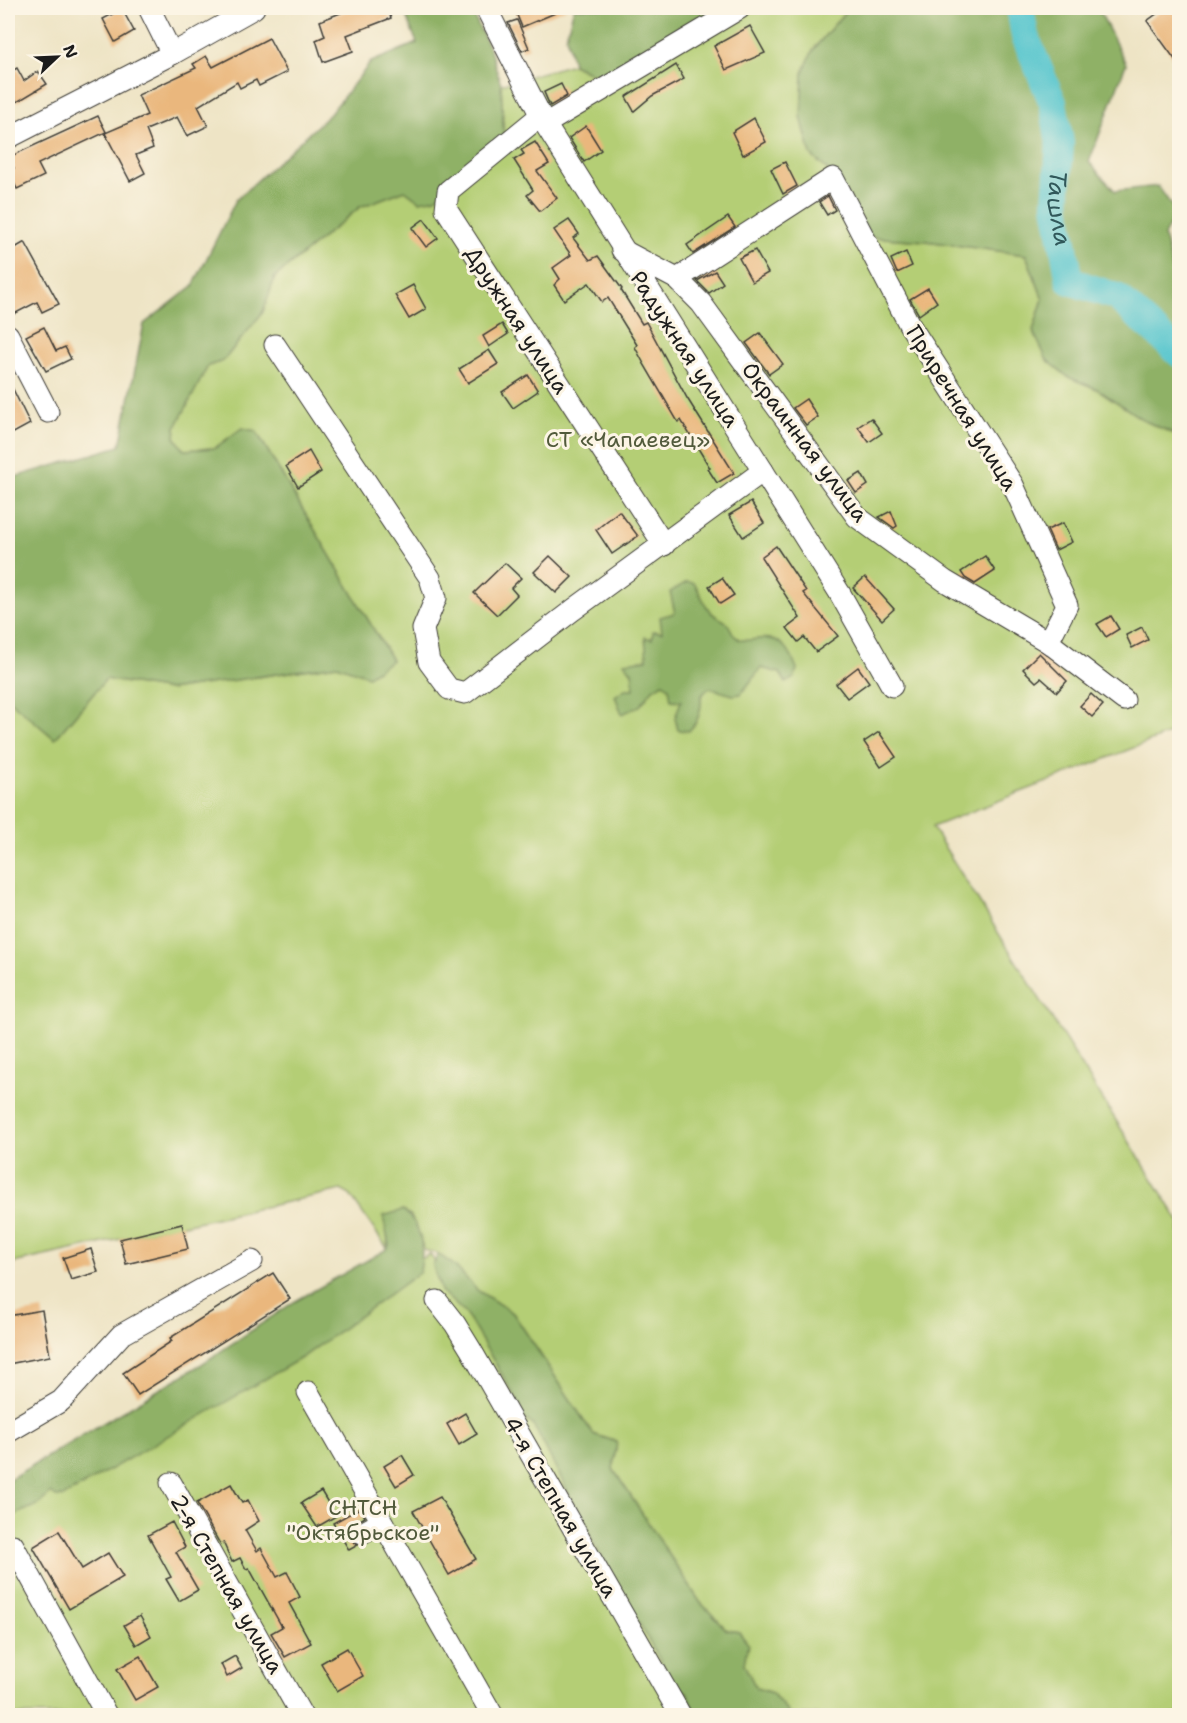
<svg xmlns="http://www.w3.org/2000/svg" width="1187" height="1723" font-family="'Shantell Sans',sans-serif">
<rect width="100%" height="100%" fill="#fcf5e5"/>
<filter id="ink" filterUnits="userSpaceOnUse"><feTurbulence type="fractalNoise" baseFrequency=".0167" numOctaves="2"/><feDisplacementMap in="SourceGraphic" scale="12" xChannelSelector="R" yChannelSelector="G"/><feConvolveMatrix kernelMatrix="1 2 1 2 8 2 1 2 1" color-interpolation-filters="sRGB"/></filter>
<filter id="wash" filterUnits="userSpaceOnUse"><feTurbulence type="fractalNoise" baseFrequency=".008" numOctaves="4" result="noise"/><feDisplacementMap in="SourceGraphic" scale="24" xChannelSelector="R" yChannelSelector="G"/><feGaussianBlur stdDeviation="1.35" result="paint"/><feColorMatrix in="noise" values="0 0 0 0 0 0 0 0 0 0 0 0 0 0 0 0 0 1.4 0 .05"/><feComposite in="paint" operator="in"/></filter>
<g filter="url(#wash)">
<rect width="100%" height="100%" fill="#eee4c5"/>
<!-- green -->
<g fill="#b4ce74" stroke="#687548" stroke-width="1.5">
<polygon points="728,8 844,8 844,13 813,50 833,175 871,237 926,241 1026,255 1043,299 1033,331 1068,377 1097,389 1145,421 1179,436 1179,730 932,827 1179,1221 1179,1715 790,1715 772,1693 756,1688 744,1664 739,1632 727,1630 700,1602 613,1469 617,1442 593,1434 513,1313 476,1290 455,1266 438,1254 424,1250 411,1216 403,1210 388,1235 387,1248 350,1195 341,1190 8,1264 8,699 55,739 106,679 169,690 337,665 368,676 392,660 256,431 242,428 215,448 183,450 175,437 176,426 208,366 223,361 263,312 275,277 360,207 405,190 420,201 504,143 501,84 573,64 605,81"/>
<polygon points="430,1254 716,1715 8,1715 8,1496"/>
</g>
<!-- forest -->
<g fill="#8fb166" stroke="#566641" stroke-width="1.5">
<polygon points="403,8 470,8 490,50 501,84 504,142 436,198 420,201 405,190 360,207 275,277 263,312 223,361 208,366 176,427 175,437 184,450 215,448 242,428 256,431 392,660 368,676 337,665 169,690 106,679 55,739 8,699 8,479 120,446 144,324 193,286 236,200 330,114 371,62 417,43"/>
<polygon points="574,8 728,8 605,81 573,64 566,36"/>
<polygon points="844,8 1098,8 1126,64 1089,162 1115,191 1158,186 1176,212 1164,236 1179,294 1179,436 1145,421 1097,389 1068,377 1047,360 1033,331 1043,299 1026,255 926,241 871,237 833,175 811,155 801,117 803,73 813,50 844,13"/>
<path d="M687,582L694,583C700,592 704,604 710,611C715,617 721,618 726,622C731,626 731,633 736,637C749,650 778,617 797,669L794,678L786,683L780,673L761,668L741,694L733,695L709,688L701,696C702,709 698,722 689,731L678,730L675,718L681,701L671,700L669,687L663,683L653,689L640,706L622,714L615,696L625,689H634L632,672L624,662L647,659L645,637L652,639L653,631L662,632L660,617L675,613L670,592Z"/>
<path d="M403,1210C423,1226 424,1249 420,1272L303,1357L63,1497H56L51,1493L39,1504L8,1518V1480L200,1365L294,1302L387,1249L389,1245L383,1216Z"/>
<polygon points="438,1254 455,1266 477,1290 513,1313 593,1434 617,1442 613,1469 700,1602 727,1630 739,1632 748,1644 744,1664 756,1688 772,1693 790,1715 697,1715 687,1692 674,1685 594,1543 539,1435 532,1424 522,1417 520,1405 466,1314 441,1291 433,1266"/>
</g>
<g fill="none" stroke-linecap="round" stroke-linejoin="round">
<!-- river -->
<path stroke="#58c6ce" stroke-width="28" id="s1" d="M1020,8L1025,36L1053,103L1060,143L1056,205L1070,281L1117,297L1180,354"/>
</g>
<g id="blocks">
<!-- building -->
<g fill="#eab77d">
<polygon points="347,8 387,8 391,18 347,35 353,51 323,62 316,40 325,36 320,21 348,10"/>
<polygon points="514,8 567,8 522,27"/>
<polygon points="1165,8 1179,8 1179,65 1147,21"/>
<polygon points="122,9 134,31 115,42 103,19"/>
<polygon points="517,20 529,48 522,51 508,23"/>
<polygon points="750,26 765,53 726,70 714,46"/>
<polygon points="269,38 287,72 259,86 256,80 240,88 237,82 198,106 208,126 187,136 177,117 146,130 153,148 136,155 145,173 130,181 105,133 147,115 138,95 196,68 193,64 206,56 213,67"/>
<polygon points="676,65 684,79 652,96 634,111 626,97"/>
<polygon points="17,68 24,81 38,71 47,84 17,102 8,83 8,73"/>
<polygon points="561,84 567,96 550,106 544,92"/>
<polygon points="98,116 106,132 38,164 44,176 17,189 8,170 14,168 9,157"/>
<polygon points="754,118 766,142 743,155 732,132"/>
<polygon points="586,126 601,150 584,162 569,138"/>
<polygon points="535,142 549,164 537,171 557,198 540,211 527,195 533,190 514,160 524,154 521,150"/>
<polygon points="785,162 797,186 783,194 771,169"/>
<polygon points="828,196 835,210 827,215 819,202"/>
<polygon points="728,217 735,227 693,254 687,245"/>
<polygon points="424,219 438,238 426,247 412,228"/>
<polygon points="569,220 579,234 573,238 590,260 598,256 622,289 621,290 642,324 646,322 687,398 734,473 717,483 708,469 710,468 681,420 678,422 644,364 635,347 637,345 608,298 602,302 589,283 564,300 554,285 560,279 553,268 571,255 554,230"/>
<polygon points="25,242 59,304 42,312 37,302 14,314 8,301 8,252"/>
<polygon points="755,250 768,273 752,282 739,258"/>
<polygon points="906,252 912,266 897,273 891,259"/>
<polygon points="715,271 723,283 709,293 697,281"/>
<polygon points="413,285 426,309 409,319 395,295"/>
<polygon points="928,288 937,302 919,315 910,299"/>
<polygon points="502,324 508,334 489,347 483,336"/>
<polygon points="44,327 56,351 65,347 71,359 46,371 26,336"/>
<polygon points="760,333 783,364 769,374 746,343"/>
<polygon points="489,350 498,364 468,383 459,369"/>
<polygon points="528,375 538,391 513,408 502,392"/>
<polygon points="8,379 30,424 8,436"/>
<polygon points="806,399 818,417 806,425 793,408"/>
<polygon points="871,418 882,433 869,442 858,427"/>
<polygon points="309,451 321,472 298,487 286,466"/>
<polygon points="861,473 868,485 856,493 848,481"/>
<polygon points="751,502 764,523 743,537 729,515"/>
<polygon points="619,511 638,536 612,554 596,530"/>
<polygon points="891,511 897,526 894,528 879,517"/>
<polygon points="1063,523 1072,542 1056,550 1047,530"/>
<polygon points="776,546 806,591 803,593 838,636 816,652 804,637 798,642 787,628 800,618 761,557"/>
<polygon points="550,556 572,577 556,593 534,572"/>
<polygon points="985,556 995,571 975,584 965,578 961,572"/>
<polygon points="505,563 521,578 511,588 517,595 497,615 474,593"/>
<polygon points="865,577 894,609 882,620 853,588"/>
<polygon points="722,578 734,595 720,604 709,586"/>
<polygon points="1111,616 1119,629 1106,637 1097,624"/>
<polygon points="1142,627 1148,640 1132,648 1126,635"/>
<polygon points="1039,653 1067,681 1057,692 1041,678 1036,682 1023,669"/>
<polygon points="858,667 869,682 847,698 836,684"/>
<polygon points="1091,694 1103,705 1092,717 1080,706"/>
<polygon points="879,732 896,757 881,767 864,742"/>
<polygon points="182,1224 188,1249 126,1264 120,1239"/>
<polygon points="91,1249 98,1272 71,1280 63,1258"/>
<polygon points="273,1273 290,1299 138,1395 123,1373 172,1341 170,1338"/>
<polygon points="42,1310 50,1356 8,1364 8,1316"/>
<polygon points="465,1413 477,1434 459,1445 447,1424"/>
<polygon points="402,1455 414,1475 396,1486 384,1466"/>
<polygon points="231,1484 242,1503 248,1500 259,1521 245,1530 257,1551 261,1548 277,1577 287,1572 300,1597 289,1603 311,1643 285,1657 271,1633 282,1627 249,1568 246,1569 240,1558 232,1562 223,1542 220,1544 197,1503"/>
<polygon points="321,1491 336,1516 317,1527 301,1503"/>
<polygon points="440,1497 476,1559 449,1575 413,1511"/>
<polygon points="360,1508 365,1517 351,1526 349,1532 351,1540 358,1545 349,1550 333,1523"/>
<polygon points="172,1522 185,1547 176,1552 198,1590 179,1601 166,1579 171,1577 148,1535"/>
<polygon points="59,1531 82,1569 108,1553 123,1577 69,1609 33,1547"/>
<polygon points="140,1616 151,1636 136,1645 124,1625"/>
<polygon points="347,1648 363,1676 337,1691 321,1663"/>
<polygon points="140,1656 158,1687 135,1700 117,1669"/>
<polygon points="235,1656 242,1668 227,1677 221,1664"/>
</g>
</g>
</g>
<g filter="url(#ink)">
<use href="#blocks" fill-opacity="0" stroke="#3c3a35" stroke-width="1.5"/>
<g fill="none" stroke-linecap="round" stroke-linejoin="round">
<defs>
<g id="minor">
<polyline points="149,8 172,54"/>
<polyline points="486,8 545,124 839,592 892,686"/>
<polyline points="540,116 448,191 446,209 664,545"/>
<polyline points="545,124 740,8"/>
<polyline points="8,138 172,54 254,8"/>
<polyline points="622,250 677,279 701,303 857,517 945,581 1048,642 1124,700"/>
<polyline points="677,279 833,178 909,324 1013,485 1067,605 1048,642"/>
<polyline points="8,335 48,412"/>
<polyline points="275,345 430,578 436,598 423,629 429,662 449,689 465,693 573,610 763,471"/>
<polyline points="437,1301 455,1324 471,1350 681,1716"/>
<polyline points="308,1392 493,1716"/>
<polyline points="8,1432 61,1401 121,1335 252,1261"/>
<polyline points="171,1483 302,1716"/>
<polyline points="362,1533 382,1522"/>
<polyline points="13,1545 107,1716"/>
</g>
</defs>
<!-- minor casing -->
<use href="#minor" stroke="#3c3a35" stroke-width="23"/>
<!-- minor -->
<use href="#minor" stroke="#fff" stroke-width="21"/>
</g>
</g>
<g text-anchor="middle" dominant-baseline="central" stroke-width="6" stroke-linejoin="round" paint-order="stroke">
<!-- street labels -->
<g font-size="22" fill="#1c1c1c" stroke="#fcf5e5">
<text transform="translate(517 320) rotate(57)">Дружная улица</text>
<text transform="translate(685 349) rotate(57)">Радужная улица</text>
<text transform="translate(962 408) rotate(58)">Приречная улица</text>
<text transform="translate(805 442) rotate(53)">Окраинная улица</text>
<text transform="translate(561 1507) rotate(60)">4-я Степная улица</text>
<text transform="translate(227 1584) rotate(60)">2-я Степная улица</text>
</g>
<!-- park labels -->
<g font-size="22" fill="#515a3b" stroke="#fcf5e5">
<text x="628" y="439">СТ «Чапаевец»</text>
<text x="363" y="1507">СНТСН<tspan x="363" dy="25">"Октябрьское"</tspan></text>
</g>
<!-- water labels -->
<g font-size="24" font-style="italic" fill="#31585a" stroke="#fcf5e5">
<text stroke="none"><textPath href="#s1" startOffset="207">Ташла</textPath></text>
</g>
</g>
<!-- margin -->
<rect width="1187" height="1723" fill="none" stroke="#fcf5e5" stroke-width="30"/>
<!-- north arrow -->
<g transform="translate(57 57) rotate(67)" stroke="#fcf5e5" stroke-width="4.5" paint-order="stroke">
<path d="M0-4.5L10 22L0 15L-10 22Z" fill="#1c1c1c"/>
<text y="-9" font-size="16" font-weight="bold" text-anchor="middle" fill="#1c1c1c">N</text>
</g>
</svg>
